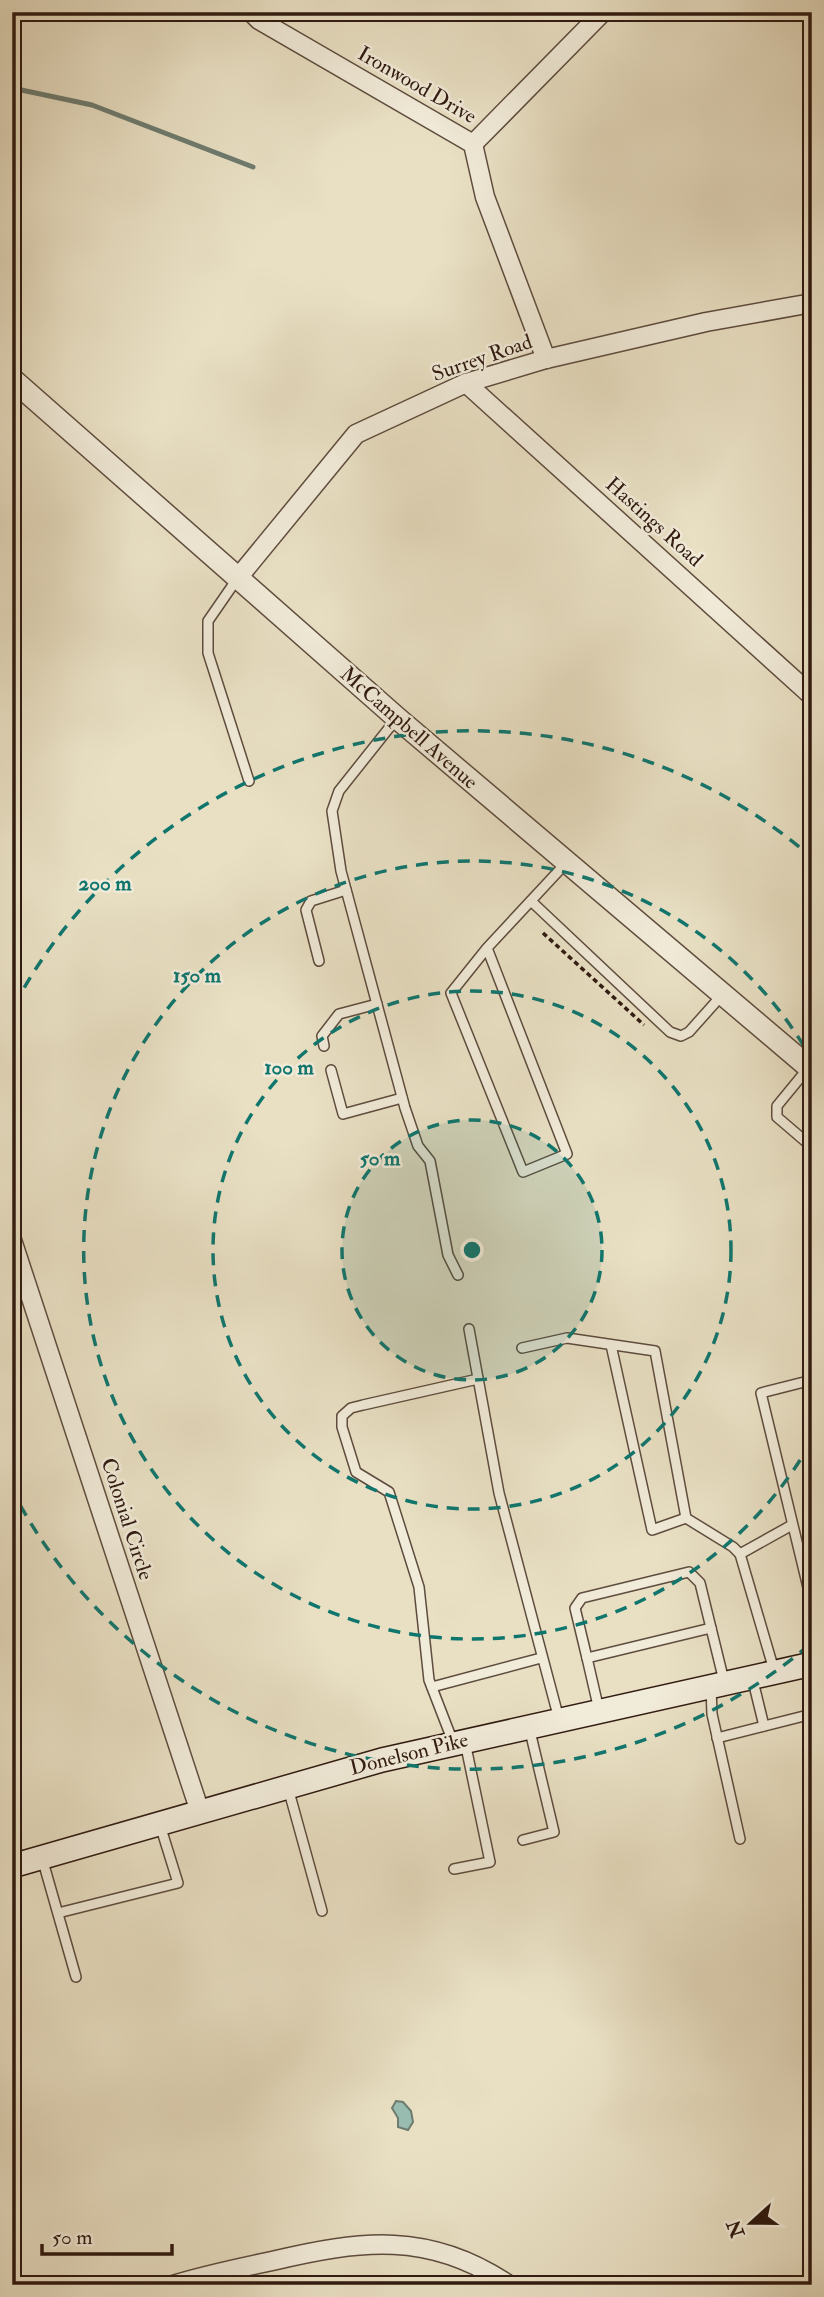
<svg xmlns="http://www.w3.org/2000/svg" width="824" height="2297" font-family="'IM FELL Double Pica',serif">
<rect width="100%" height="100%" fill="#e9e0c4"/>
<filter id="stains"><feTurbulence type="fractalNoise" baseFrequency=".00286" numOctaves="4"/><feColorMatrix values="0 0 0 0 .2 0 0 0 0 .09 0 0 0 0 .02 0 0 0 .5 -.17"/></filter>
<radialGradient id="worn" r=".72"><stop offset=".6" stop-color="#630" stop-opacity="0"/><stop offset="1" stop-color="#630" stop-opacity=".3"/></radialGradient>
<!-- water -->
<polygon fill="#98bdb0" stroke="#6e7c70" stroke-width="2" points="396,2101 403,2102 411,2111 413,2122 408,2130 398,2127 398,2118 392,2108"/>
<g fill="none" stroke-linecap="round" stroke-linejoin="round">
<!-- stream -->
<polyline stroke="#6e7c70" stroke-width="5" points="12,88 92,105 253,167"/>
<defs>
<g id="service">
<polyline points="237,579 208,621 208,653 249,781"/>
<polyline points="397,718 339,791 332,811 341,871 405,1108 418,1146 430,1161 448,1255 458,1275"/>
<polyline points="531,901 670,1032 681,1036 689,1032 722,995"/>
<polyline points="487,948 567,1154 523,1172 451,993 487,948 566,863"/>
<polyline points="319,961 306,910 311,901 346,890"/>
<polyline points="324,1046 322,1036 339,1014 377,1004"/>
<polyline points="809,1067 777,1106 777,1117 812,1147"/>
<polyline points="331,1070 343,1114 402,1098"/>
<polyline points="469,1329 499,1493 559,1719"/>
<polyline points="611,1345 652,1530 686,1518"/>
<polyline points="522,1348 567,1338 655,1351 686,1518 733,1547 740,1554 774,1670"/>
<polyline points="812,1380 761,1393 812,1604"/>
<polyline points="740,1554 792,1525"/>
<polyline points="587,1658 575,1608 582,1598 689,1572 700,1583 711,1628"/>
<polyline points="752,1677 764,1726"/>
<polyline points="432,1687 541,1658"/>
<polyline points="711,1688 712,1714 740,1839"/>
<polyline points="599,1710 587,1658 711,1628 724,1681"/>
<polyline points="717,1738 812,1714"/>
<polyline points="453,1742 429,1680 419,1587 389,1492 356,1472 342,1427 342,1416 351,1408 363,1405 478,1379"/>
<polyline points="288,1788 322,1911"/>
<polyline points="523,1840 554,1832 529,1727"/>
<polyline points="42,1858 76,1977"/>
<polyline points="454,1869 490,1862 465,1742"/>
<polyline points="58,1913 178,1883 160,1825"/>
</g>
<g id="minor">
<polyline points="251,12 259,20 473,144 485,197 546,359"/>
<polyline points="473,144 603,12"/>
<polyline points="466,383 812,696"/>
<polyline points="237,579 356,434 466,383 546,359 706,322 812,303"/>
<polyline points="12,1240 200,1812"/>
<path d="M173,2285C205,2275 239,2268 272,2261C360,2240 430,2231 509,2285"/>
</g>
<polyline id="tertiary" points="12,379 397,718 812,1070"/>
<polyline id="secondary" points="12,1866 382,1760 812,1664"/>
</defs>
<!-- service casing -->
<use href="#service" stroke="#5e4c3e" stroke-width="12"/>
<!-- minor casing -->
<use href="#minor" stroke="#5e4c3e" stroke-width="21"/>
<!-- tertiary casing -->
<use href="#tertiary" stroke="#5e4c3e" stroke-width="24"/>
<!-- secondary casing -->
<use href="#secondary" stroke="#301a11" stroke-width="26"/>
<!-- path -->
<polyline stroke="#301a11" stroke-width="3.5" stroke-dasharray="5 3.5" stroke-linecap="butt" points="543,933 644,1025"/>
<!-- service -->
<use href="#service" stroke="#f1ebd9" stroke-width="9"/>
<!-- minor -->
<use href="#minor" stroke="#f1ebd9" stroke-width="18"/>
<!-- tertiary -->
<use href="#tertiary" stroke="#f1ebd9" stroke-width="21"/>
<!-- secondary -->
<use href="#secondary" stroke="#f1ebd9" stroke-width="23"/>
</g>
<!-- distance rings -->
<circle cx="472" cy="1250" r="130" fill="#0f766e" fill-opacity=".12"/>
<g fill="none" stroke="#0f766e" stroke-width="3.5" stroke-dasharray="12 9">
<circle cx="472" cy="1250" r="130"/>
<circle cx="472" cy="1250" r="259"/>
<path d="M811 1442A389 389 0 1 1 811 1058"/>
<path d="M809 1645A519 519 0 0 1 14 1494M14 1006A519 519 0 0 1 809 855"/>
</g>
<g text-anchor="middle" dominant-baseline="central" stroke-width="5" stroke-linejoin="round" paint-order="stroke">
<!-- street labels -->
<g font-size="21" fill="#301a11" stroke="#f1ebd9">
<text transform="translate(417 85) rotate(30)">Ironwood Drive</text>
<text transform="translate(482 358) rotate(-19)">Surrey Road</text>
<text transform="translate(654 522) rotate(42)">Hastings Road</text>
<text transform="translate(409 728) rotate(41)">McCampbell Avenue</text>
<text transform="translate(127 1519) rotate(72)">Colonial Circle</text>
<text transform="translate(409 1754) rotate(-14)">Donelson Pike</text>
</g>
</g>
<circle cx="472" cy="1250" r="10" fill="#0f766e" stroke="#f1ebd9" stroke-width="3.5"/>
<g font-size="21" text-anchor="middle" font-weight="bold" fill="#0f766e" stroke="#f1ebd9" stroke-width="5" stroke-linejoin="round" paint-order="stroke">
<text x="105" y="890">200 m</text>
<text x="197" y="982">150 m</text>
<text x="289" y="1074">100 m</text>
<text x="380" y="1165">50 m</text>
</g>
<!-- margin -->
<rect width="824" height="2297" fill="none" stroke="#e9e0c4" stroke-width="42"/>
<rect x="14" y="14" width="796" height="2269" fill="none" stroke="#301a11" stroke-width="3.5"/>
<rect x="21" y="21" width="782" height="2255" fill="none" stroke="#301a11" stroke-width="2"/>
<!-- north arrow -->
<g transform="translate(751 2223) rotate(249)" stroke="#f1ebd9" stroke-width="5" paint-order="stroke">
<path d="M0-5L12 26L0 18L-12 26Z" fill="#301a11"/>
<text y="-10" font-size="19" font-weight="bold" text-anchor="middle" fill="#301a11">N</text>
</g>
<!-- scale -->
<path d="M42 2244v10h130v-10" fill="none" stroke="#301a11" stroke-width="3.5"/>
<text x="52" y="2244" font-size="21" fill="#301a11" stroke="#f1ebd9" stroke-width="5" paint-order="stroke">50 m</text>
<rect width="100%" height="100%" filter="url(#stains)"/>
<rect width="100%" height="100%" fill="url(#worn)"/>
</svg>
